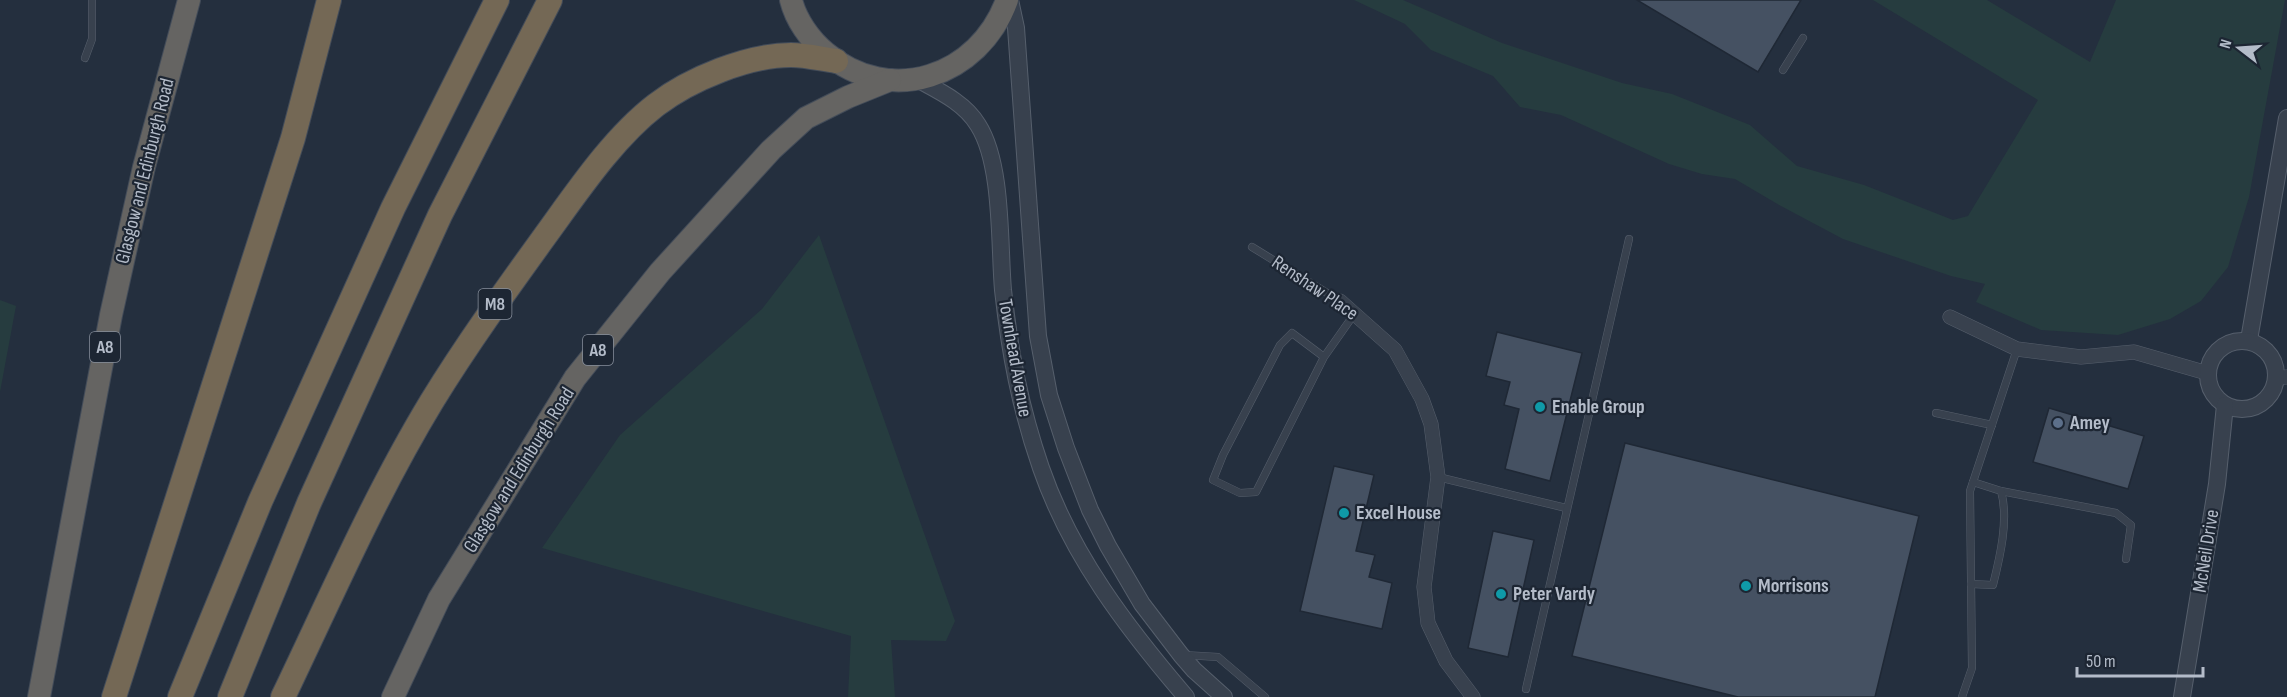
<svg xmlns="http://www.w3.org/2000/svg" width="2287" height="697" font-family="'Sofia Sans Condensed',sans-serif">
<rect width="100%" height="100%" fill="#242f3e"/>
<!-- green -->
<g fill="#263c3f">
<polygon points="1354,0 1403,0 1502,43 1622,83 1672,94 1750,125 1797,166 1864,185 1953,220 1968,216 2038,100 1873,0 1987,0 2090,62 2116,0 2285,0 2249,197 2228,267 2201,301 2170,319 2118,335 2041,330 1976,302 1985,284 1951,276 1843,239 1781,206 1735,179 1702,174 1669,164 1561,115 1520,107 1493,76 1431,50 1405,24"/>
<polygon points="819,235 955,621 946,641 891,640 895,697 848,697 851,636 542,548 620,435 762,309"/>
<polygon points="0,300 16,306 0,392"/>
</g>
<!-- building -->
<g fill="#455162" stroke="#1f2835" stroke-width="1.5">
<polygon points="1637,0 1801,0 1758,72"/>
<polygon points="1497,332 1582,353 1550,481 1505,469 1519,409 1504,405 1510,382 1486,376"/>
<polygon points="2049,408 2144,436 2128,489 2033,462"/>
<polygon points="1625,443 1919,516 1875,697 1738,697 1572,656"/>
<polygon points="1334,466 1374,475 1356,551 1375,555 1369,577 1392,583 1382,629 1300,611"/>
<polygon points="1493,531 1534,540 1508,657 1468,648"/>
</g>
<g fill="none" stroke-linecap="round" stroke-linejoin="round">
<defs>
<g id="service">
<polyline points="85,58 92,39 92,0"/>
<polyline points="1783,70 1803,38"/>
<polyline points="1252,247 1340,301"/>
<polyline points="1324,357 1292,333 1280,345 1223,455 1213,480 1240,493 1256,492 1324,357 1355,313"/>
<polyline points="1936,413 1992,425"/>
<polyline points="1438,477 1566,508"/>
<polyline points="2001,491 2116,513 2131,525 2126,559"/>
<path d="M1971,584L1993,585C2000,557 2009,519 2001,491L1973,482"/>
<polyline points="1184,655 1218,657 1265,697"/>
<polyline points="1526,689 1629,239"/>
<polyline points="1962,697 1972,668 1970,491 2017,349"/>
</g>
<g id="minor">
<polyline points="1340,301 1395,350 1422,399 1431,424 1438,477 1424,587 1428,623 1446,661 1473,697"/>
<polyline points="1950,317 2017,349 2081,357 2134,352 2207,373"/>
<polyline points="2276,378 2287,377"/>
</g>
<g id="tertiary">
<polyline points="1010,0 1016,28 1038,336 1049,395 1066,448 1090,510 1108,546 1142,604 1181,655 1194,670 1224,697"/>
<path d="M917,79C939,91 965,103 978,125C1003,164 999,244 1003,290C1010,354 1020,407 1041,468C1071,555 1127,628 1186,697"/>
<polyline points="2249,340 2287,118"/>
<circle cx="2242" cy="375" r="34"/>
<polyline points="2182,697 2217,484 2225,405"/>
</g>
<g id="trunk">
<path d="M791,0C796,20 810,40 826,53C890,107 979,77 1007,0"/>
<polyline points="39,697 111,315 144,167 189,0"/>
<polyline points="393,697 439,599 575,378 660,272 771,150 806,118 848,97 890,80"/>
</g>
<g id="motorway">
<polyline points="114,697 293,138 329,0"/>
<polyline points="180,697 260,502 393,208 497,0"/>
<polyline points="230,697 309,503 440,215 550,0"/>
<path d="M283,697C331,597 375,495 432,401C467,344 506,290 545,236C577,192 613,138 656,105C690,79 748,55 791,55C806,55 821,59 836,61"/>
</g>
</defs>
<!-- service casing -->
<use href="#service" stroke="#565f6c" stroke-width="8"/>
<!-- minor casing -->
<use href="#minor" stroke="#565f6c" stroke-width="15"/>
<!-- tertiary casing -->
<use href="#tertiary" stroke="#565f6c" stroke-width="18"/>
<!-- trunk casing -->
<use href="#trunk" stroke="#434c59" stroke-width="24"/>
<!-- motorway casing -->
<use href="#motorway" stroke="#434c59" stroke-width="26"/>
<!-- service -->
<use href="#service" stroke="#38414e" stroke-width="7"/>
<!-- minor -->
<use href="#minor" stroke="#38414e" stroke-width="14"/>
<!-- tertiary -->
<use href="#tertiary" stroke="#38414e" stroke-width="16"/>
<!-- trunk -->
<use href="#trunk" stroke="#656462" stroke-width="22"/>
<!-- motorway -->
<use href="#motorway" stroke="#746855" stroke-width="24"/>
</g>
<!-- markers -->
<g fill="#0f9aa8" stroke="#1d2633" stroke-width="2">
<circle cx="1540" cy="407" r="6"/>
<circle cx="1344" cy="513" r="6"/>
<circle cx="1746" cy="586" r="6"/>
<circle cx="1501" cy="594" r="6"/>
</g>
<circle fill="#5c6f8a" stroke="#1d2633" stroke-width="2" cx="2058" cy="423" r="6"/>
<g text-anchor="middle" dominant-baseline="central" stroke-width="4.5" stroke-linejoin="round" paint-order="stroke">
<!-- shield labels -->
<g fill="#1d2633" stroke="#878f9c" stroke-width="1.5">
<rect x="478.5" y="289" width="33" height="30" rx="4.5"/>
<rect x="90" y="332" width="30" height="30" rx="4.5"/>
<rect x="583" y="335" width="30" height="30" rx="4.5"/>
</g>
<g font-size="18" font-weight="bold" fill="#b4bcc9">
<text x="495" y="304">M8</text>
<text x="105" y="347">A8</text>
<text x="598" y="350">A8</text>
</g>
<!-- street labels -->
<g font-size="20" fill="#b4bcc9" stroke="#1d2633">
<text transform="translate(145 171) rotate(-76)">Glasgow and Edinburgh Road</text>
<text transform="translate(1315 288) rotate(34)">Renshaw Place</text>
<text transform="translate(1015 358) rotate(80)">Townhead Avenue</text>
<text transform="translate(519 470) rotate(-58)">Glasgow and Edinburgh Road</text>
<text transform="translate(2206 551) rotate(-81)">McNeil Drive</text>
</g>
<!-- poi labels -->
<g font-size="20" font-weight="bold" fill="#b4bcc9" stroke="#1d2633" text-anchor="start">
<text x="1552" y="407">Enable Group</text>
<text x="2070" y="423">Amey</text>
<text x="1356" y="513">Excel House</text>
<text x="1758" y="586">Morrisons</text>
<text x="1513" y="594">Peter Vardy</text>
</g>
</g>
<!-- north arrow -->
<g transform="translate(2239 48) rotate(287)" stroke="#1d2633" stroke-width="4.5" paint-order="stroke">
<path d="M0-4.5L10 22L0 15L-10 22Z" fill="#b4bcc9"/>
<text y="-9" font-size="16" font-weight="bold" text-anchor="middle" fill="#b4bcc9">N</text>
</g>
<!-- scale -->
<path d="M2077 667v9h126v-9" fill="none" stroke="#b4bcc9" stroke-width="3"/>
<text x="2086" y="667" font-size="18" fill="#b4bcc9" stroke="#1d2633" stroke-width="4.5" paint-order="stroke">50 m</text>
</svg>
